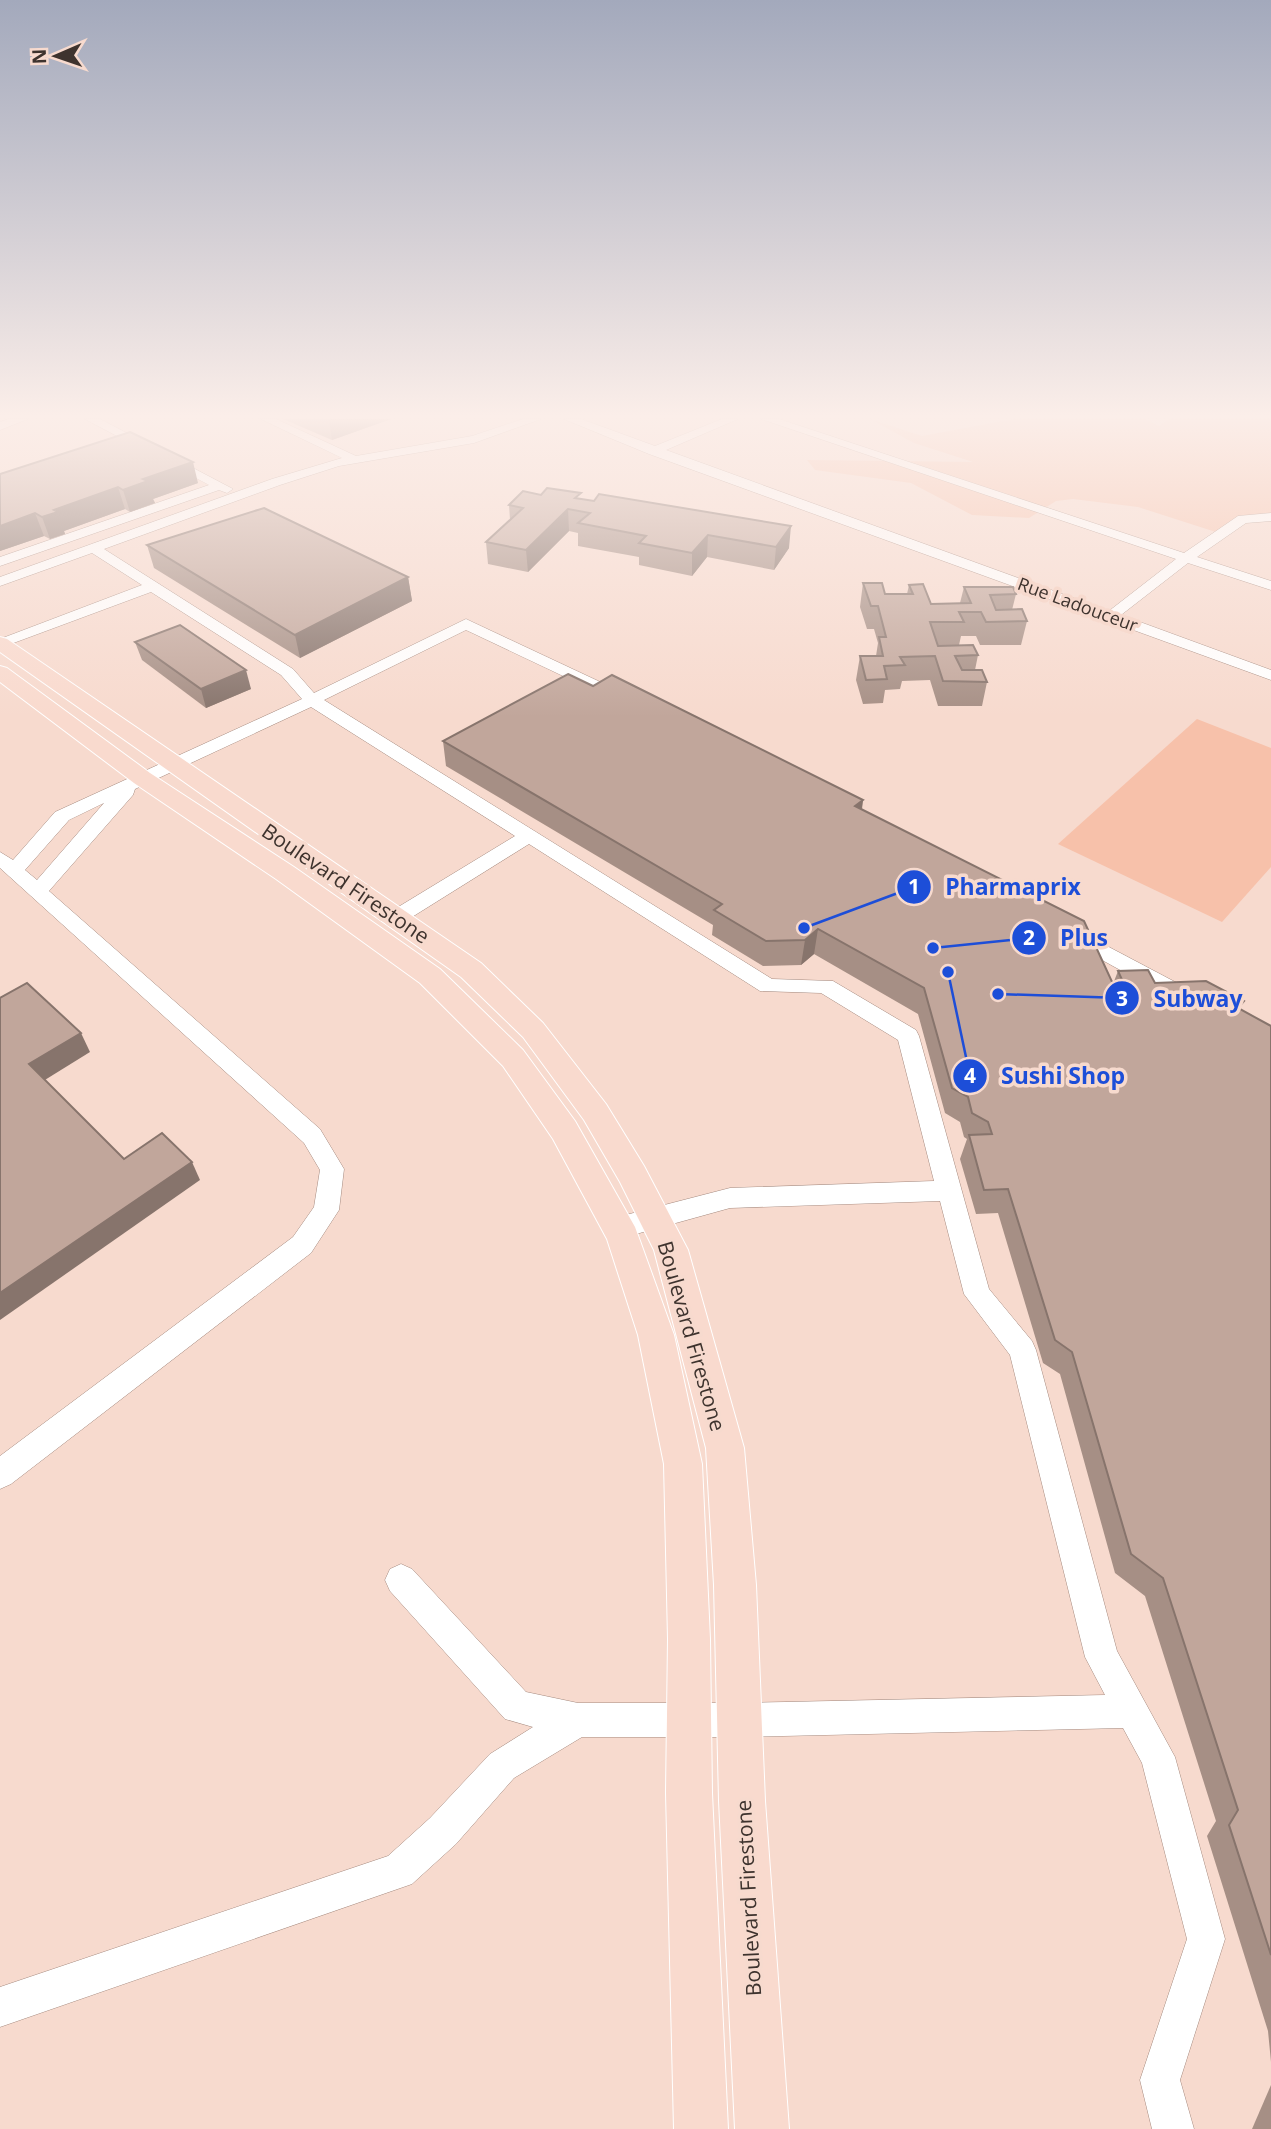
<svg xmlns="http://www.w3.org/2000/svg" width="1271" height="2129" font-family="'Open Sans',sans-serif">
<rect width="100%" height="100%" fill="#f7dace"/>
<!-- green -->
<g fill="#f7c1aa">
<polygon points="870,419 922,436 1014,419 1145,419 1159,426 1169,419 1271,419 1271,517 1243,519 1222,534 1138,507 1073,499 1056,501 1029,518 972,515 911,483 815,470 807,460 973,462 914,443"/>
<polygon points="1197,719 1271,748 1271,867 1222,922 1058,844"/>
</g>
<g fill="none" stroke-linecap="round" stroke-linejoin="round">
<defs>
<g id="minor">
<polygon points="9,419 28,419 0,430 0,422"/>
<polygon points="85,419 100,419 233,489 227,493 219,490 0,566 0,557 209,485"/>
<path d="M261,419H276L356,456L472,436L523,419H541L474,443L339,466L280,485L104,549L293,669L314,693L466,619L628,695L630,698L628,701H616L466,630L324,700L772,979L833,981L916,1030L919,1036L989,1289L1032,1341L1036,1350L1117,1651L1175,1757L1225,1939L1180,2080L1194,2129H1152L1140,2080L1187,1939L1142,1763L1123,1728L739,1737H582L514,1778L456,1844L412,1884L0,2027V1987L388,1856L430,1818L490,1754L533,1727L505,1719L390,1591L385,1580L390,1569L401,1564L412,1569L526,1692L578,1703H739L1105,1695L1085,1657L1010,1355L964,1294L940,1201L730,1208L618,1239L609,1236L605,1228L609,1220L618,1217L730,1188L934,1181L898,1040L821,993L760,991L529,844L404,922H390L387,917L390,912L515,836L311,707L135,789L133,795L49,891L320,1129L344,1169L339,1210L311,1253L11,1484L0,1489V1456L293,1237L314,1207L320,1170L304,1143L0,868V852L13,860L55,812L302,699L281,675L151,592L0,648V639L142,585L92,553L0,586V577L272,479L342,458ZM104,803L37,880L25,870L69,820Z"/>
<polygon points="564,419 581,419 655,446 722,419 738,419 666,450 1109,611 1176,559 761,419 779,419 1184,553 1238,516 1271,513 1271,521 1246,523 1197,557 1271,581 1271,590 1188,563 1121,615 1271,670 1271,680 649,454"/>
<polygon points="1071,927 1196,993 1199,998 1196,1003 1188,1006 1180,1003 1064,939 1061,934 1064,929"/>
</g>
<g id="major">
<polygon points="0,637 7,639 481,963 543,1023 606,1104 644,1166 688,1250 744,1448 756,1585 765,1801 789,2129 735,2129 719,1801 714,1585 706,1448 654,1250 620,1182 584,1120 523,1037 461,977 0,652"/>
<polygon points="0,666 7,668 150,773 294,867 440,969 523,1050 575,1121 635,1227 674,1335 702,1464 710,1639 712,1793 728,2129 674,2129 666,1793 668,1639 664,1464 638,1335 607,1239 553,1139 503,1066 420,983 276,879 134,783 0,682"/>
</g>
</defs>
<!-- minor casing -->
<use href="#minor" stroke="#a58a7f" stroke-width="1"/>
<!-- major casing -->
<use href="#major" stroke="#fff" stroke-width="2"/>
<!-- minor -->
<use href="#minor" fill="#fff" fill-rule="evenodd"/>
<!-- major -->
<use href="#major" fill="#f9dace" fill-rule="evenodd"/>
</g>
<!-- wall -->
<g fill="#a68f85">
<polygon points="283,419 391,419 332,440"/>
<polygon points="0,474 198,483 153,499 155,503 130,512 125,509 64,531 65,534 50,539 44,536 0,551"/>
<polygon points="541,495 581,499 789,548 774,570 707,557 692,576 639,565 639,557 578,546 578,533 569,531 528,572 488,564 486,542 510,520 509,505"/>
<polygon points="147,545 408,577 412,601 300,658 154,568"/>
<polygon points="863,583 885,594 907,594 909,585 931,604 960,603 964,587 1016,594 1012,610 1027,621 1021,645 980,645 976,636 961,636 959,645 978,655 975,670 987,682 982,706 938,706 930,680 902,681 900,689 885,690 883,703 863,704 856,680 860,656 876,656 878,643 874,629 867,629 860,607"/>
<polygon points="135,642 251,689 206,708 142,660"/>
<polygon points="593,686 863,800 862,810 1113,984 1118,971 1240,1009 1271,1026 1271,2062 1268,2031 1207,1836 1216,1821 1145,1596 1115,1573 1060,1374 1043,1363 998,1213 976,1214 960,1159 967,1139 964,1137 960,1122 945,1113 918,1014 814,954 801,965 763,966 712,935 713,925 446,766 443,741"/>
<polygon points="1271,2085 1271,2129 1252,2129"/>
</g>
<!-- shaded-wall -->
<g fill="#87746c">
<polygon points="391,419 332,440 329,420 330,419"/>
<polygon points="193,462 198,483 153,499 155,503 130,512 123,490 143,479"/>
<polygon points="118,487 125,509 64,531 65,534 50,539 42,517 54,510"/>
<polygon points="568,509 569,531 528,572 526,550"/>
<polygon points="35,513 44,536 0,551 0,526"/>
<polygon points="791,526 789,548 774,570 776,547"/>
<polygon points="708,535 707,557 692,576 692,553"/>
<polygon points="408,577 412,601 300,658 295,635"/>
<polygon points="246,670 251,689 206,708 201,689"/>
<polygon points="863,800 859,825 855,806"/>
<polygon points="818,929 814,954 801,965 805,940"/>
<polygon points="81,1033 90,1052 40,1083 29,1064"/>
<polygon points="192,1162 200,1180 0,1320 0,1293"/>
</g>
<!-- building -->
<g fill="#c1a69b" stroke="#87746c" stroke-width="2">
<polygon points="130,432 193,462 143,479 148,481 123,490 118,487 54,510 58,512 42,517 35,513 0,526 0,474"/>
<polygon points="547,488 581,493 575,498 594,501 599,494 791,526 776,547 708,535 692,553 639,543 646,536 578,523 590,513 568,509 526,550 486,542 523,508 509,505 523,491 541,495"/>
<polygon points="264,508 408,577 295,635 147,545"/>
<polygon points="863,583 882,583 885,594 913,594 909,585 923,584 931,604 971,603 964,587 1013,587 1016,594 990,595 996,610 1022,609 1027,621 986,622 981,612 959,612 964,622 930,622 938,646 973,645 978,655 955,656 962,670 982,670 987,682 943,681 935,656 900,657 905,665 884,666 887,679 866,680 860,656 883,656 879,637 886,637 878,606 871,606"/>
<polygon points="180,625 246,670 201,689 135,642"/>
<polygon points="568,674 593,686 612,675 863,800 855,806 1084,921 1113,984 1124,984 1118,971 1148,970 1155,983 1206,981 1244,1001 1238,1008 1271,1026 1271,1955 1229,1825 1238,1810 1163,1578 1131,1554 1072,1352 1055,1340 1008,1189 984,1190 969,1135 992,1134 988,1122 972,1113 968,1097 952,1088 924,988 818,929 805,940 766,941 714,910 722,904 443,741"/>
<polygon points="27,983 81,1033 29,1064 124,1159 162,1133 192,1162 0,1293 0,998"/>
</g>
<!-- sky -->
<linearGradient id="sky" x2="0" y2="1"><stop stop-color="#a3a9bc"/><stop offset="0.58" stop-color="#fbeee9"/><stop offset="1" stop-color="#fbeee9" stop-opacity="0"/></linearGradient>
<rect width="1271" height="717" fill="url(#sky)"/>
<g text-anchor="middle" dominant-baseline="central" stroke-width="7" stroke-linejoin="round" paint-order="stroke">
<!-- far-street labels -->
<g font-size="18" fill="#3e332e" stroke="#f7dace">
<text transform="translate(1078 604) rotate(20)">Rue Ladouceur</text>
</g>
<!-- street labels -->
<g font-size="21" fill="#3e332e" stroke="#f7dace">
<text transform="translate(346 883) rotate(34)">Boulevard Firestone</text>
<text transform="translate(692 1336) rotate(74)">Boulevard Firestone</text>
<text transform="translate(748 1898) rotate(-93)">Boulevard Firestone</text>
</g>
</g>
<!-- callouts -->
<path fill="none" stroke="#1d4ed8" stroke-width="2.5" d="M804 928L914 887M933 948L1029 938M998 994L1122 998M948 972L970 1076"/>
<g fill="#1d4ed8" stroke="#f7dace" stroke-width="2.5">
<circle cx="804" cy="928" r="7"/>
<circle cx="933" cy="948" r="7"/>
<circle cx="998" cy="994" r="7"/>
<circle cx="948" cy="972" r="7"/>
<circle cx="914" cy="887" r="18"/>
<circle cx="1029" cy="938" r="18"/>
<circle cx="1122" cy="998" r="18"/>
<circle cx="970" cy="1076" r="18"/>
</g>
<g font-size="21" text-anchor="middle" font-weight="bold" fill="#fff">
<text x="914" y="894">1</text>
<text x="1029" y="945">2</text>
<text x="1122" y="1006">3</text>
<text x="970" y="1083">4</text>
</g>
<g font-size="23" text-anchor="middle" font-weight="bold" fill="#1d4ed8" stroke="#f7dace" stroke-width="7" stroke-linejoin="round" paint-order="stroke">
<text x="1013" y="895">Pharmaprix</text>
<text x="1084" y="946">Plus</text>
<text x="1198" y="1007">Subway</text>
<text x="1063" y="1084">Sushi Shop</text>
</g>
<!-- north arrow -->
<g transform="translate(56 56) rotate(268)" stroke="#f7dace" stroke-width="5" paint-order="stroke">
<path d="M0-5L12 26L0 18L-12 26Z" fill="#3e332e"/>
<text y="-10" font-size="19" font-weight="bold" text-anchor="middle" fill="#3e332e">N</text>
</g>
</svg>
